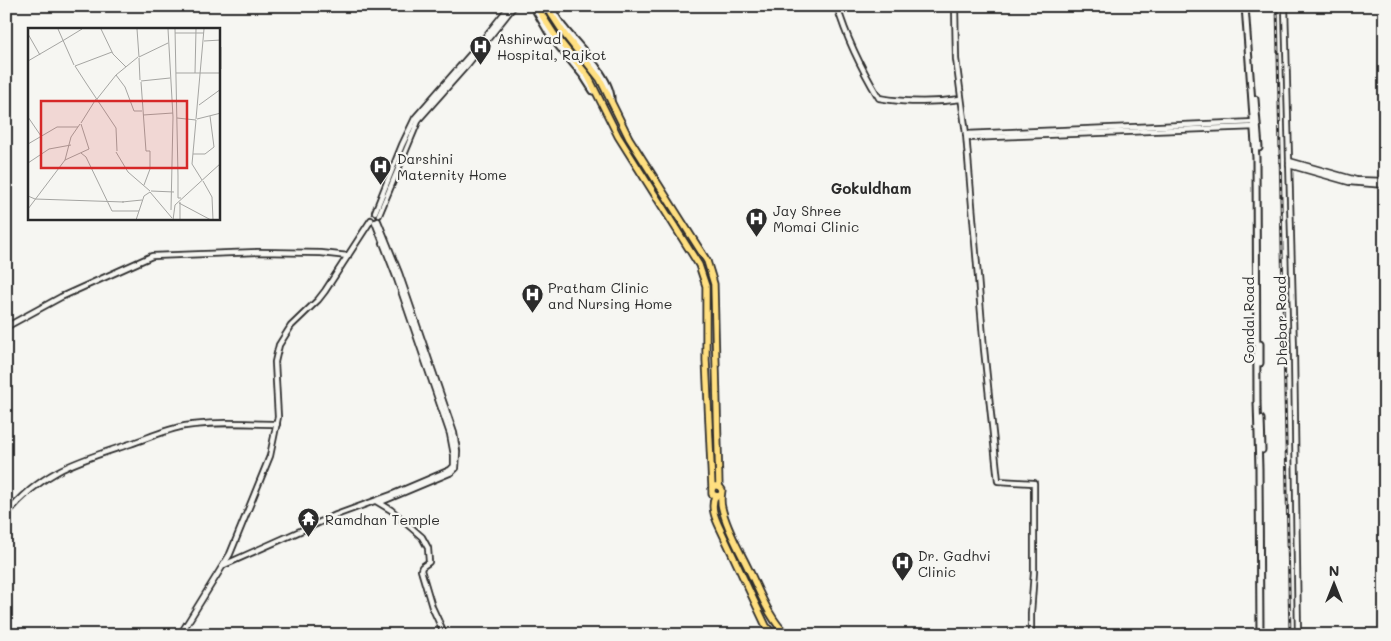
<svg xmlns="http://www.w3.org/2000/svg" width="1391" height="641" font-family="Mali,sans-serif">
<rect width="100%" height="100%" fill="#f6f6f2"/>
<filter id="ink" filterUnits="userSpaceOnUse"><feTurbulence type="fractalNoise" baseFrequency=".02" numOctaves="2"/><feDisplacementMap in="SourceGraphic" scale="10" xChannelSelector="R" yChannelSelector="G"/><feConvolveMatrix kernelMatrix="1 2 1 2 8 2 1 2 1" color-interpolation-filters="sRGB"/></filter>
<g filter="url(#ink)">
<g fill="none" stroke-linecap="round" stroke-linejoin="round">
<defs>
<g id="tertiary">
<path d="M837,6C847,40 861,68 879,98C907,103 934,103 961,99"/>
<polyline points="955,6 956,59 966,134 984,349 998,481 1034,483 1034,572 1031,613 1031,635"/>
<polyline points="1285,6 1294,352 1298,635"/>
<polyline points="966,134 1255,122"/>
<polyline points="967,138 1256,127"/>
<polyline points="1289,161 1356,180 1385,181"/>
<polyline points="1289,165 1349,182 1385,185"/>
<polyline points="375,212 402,145 415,118 478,46 510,6"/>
<polyline points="379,215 419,119 467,65 514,6"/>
<polyline points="378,221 399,273 454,433 457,451 456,468 452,472 383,501"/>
<polyline points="6,327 61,297 152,256 258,252 321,253 348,256"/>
<polyline points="376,501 391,510 422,537 428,548 429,562 422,567 421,570 432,607 445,635"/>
<path d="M6,515C42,470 79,461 130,444C148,438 167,429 185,426C216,421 247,424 277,424"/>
<polyline points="224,565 336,515 391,495 450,470 454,466 454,455 450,434 397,279 375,222"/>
<polyline points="180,635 230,554 270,456 278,417 275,362 279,345 291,326 318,300 325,291 371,220"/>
</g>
<g id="secondary">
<polyline points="533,6 551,37 584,77 593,91"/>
<path d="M550,6C555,14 559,22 565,29C578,46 613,79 611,101"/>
<polyline points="1245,6 1256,158 1257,402 1259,469 1260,635"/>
<polyline points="1255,99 1259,148"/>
<polyline points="1260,344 1260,363"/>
<polyline points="1261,419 1262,450"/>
</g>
<g id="trunk">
<polyline points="536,6 554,34 588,76 618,136 699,265 706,286 706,360 712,488"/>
<polyline points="546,6 565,35 600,79 629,138 707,261 714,284 719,486"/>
<path d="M720,495L717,496L712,494V489L714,486H719L722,490C721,497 720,501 722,508C727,530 739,549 748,568C759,590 769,619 787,635"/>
<path d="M715,496C711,506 714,515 718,524L766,626L774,635"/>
</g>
</defs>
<!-- tertiary casing -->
<use href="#tertiary" stroke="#2b2b2b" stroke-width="8"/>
<!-- secondary casing -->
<use href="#secondary" stroke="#2b2b2b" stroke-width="9"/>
<!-- trunk casing -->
<use href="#trunk" stroke="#2b2b2b" stroke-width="9"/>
<!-- tertiary -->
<use href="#tertiary" stroke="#f6f6f2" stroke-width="4.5"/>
<!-- secondary -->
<use href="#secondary" stroke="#f6f6f2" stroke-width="5"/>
<!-- trunk -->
<use href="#trunk" stroke="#ffdf80" stroke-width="5.5"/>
<defs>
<polyline id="rail" points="1277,6 1290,635"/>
</defs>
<!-- rail casing -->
<use href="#rail" stroke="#2b2b2b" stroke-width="3"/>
<!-- rail -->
<use href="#rail" stroke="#f6f6f2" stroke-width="1" stroke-dasharray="4" stroke-linecap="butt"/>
</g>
</g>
<!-- icons -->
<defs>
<symbol id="hospital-pin" viewBox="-11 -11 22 30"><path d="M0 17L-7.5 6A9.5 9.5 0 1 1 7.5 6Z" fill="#2b2b2b" stroke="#f6f6f2"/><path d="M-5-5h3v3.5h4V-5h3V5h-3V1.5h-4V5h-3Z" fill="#fff"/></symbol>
<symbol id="temple-pin" viewBox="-11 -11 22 30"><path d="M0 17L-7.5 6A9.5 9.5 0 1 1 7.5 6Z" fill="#2b2b2b" stroke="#f6f6f2"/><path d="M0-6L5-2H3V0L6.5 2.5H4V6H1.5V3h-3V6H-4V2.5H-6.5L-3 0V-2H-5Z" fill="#fff"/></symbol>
</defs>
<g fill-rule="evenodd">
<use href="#hospital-pin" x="468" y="34" width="25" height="34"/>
<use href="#hospital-pin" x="368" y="154" width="25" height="34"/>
<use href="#hospital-pin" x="744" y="206" width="25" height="34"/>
<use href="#hospital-pin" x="520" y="282" width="25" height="34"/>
<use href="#temple-pin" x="296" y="506" width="25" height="34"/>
<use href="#hospital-pin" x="890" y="550" width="25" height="34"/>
</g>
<g text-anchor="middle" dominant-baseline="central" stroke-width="4.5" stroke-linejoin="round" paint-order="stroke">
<!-- poi labels -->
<g font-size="14" fill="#2b2b2b" stroke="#f6f6f2" text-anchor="start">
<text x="497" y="38">Ashirwad<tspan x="497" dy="16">Hospital, Rajkot</tspan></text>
<text x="397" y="158">Darshini<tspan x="397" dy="16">Maternity Home</tspan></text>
<text x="773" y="210">Jay Shree<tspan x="773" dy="16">Momai Clinic</tspan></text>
<text x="548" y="287">Pratham Clinic<tspan x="548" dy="16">and Nursing Home</tspan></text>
<text x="325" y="519">Ramdhan Temple</text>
<text x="918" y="555">Dr. Gadhvi<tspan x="918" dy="16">Clinic</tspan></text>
</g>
<!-- street labels -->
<g font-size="14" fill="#2b2b2b" stroke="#f6f6f2">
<text transform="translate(1248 320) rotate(-90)">Gondal Road</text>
<text transform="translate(1281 321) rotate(-91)">Dhebar Road</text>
</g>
<!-- neighbourhood labels -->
<g font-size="15" font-weight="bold" fill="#2b2b2b" stroke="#f6f6f2">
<text x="871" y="188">Gokuldham</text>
</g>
</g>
<!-- overview -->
<g transform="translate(28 28)">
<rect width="192" height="192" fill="#f6f6f2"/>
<path fill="none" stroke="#a5a5a2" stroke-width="1" d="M30,1L46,37M73,1L85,26L98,39M109,1L111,29M140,1L145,89L143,182M147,1L150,148V170H153M147,5H176M0,6L12,27M36,12L54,1M176,13L193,12M193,19V41M111,29L140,15M111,30L112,52M0,33L36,12M47,38L84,24M47,38L58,55M148,45H193M167,45L168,1M88,47L97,59L106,83H114M113,53L142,50M113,54L118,123H122V141L116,157M58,55L88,100L89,123M69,71L88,47L110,29M171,77L193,61M115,87L145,85M0,89L13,108M149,90L168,92M168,91L176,1M169,91L193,85M168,92L164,136L174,152M53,95L68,71M0,116L29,99H50M88,124L100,144M53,125L58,129L84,183H111M165,126H177L186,119L182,88M37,132L61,121L53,96M0,135L21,121L43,117M100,144L122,163M175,153L184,169L185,192M123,163L146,164M122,164L144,190M0,168L7,171L96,174M94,174L114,172M151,175L183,192M0,181L37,132L43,109L52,96M108,192L116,168L122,164M145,192L147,177L193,135M152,192V174"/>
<path fill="#d62828" fill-opacity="0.15" stroke="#d62828" stroke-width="2.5" d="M13,73H159V140H13Z"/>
<rect width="192" height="192" fill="none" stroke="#2b2b2b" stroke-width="2.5"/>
</g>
<!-- margin -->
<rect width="1391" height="641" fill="none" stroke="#f6f6f2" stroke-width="25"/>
<rect x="12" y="12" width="1366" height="616" fill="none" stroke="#2b2b2b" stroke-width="2" filter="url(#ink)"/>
<!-- north arrow -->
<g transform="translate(1334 584)" stroke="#f6f6f2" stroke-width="4" paint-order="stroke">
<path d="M0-4L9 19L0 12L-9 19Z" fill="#2b2b2b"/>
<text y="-8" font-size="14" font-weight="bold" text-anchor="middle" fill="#2b2b2b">N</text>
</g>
</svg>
